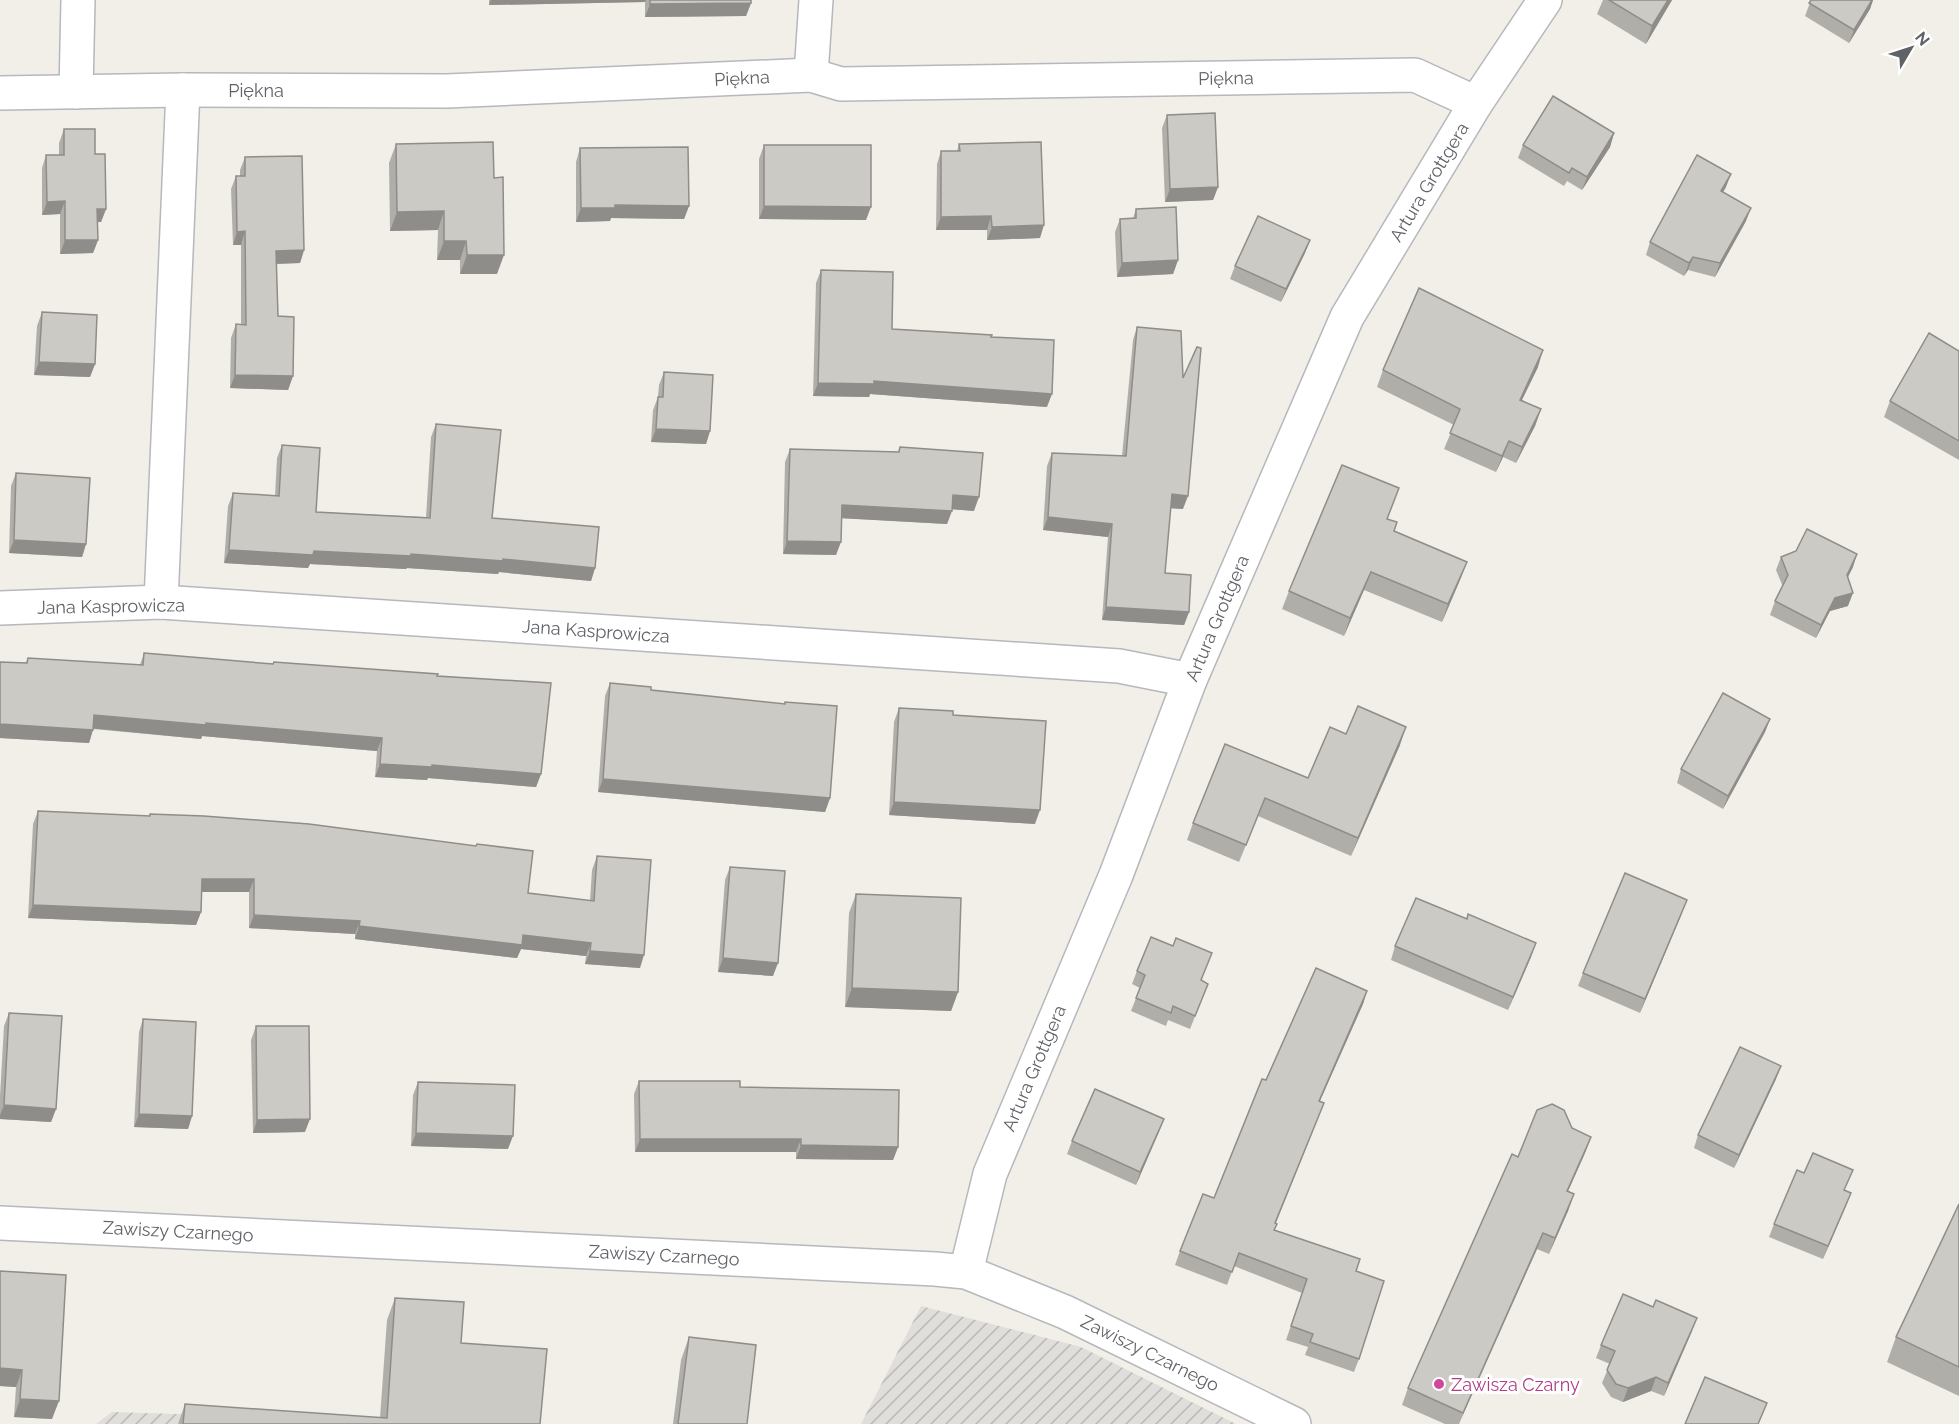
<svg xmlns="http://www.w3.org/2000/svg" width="1959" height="1424" font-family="Raleway,sans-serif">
<defs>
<pattern id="industrial-furrows" width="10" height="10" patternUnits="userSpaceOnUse" patternTransform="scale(1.5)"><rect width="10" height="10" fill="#e0deda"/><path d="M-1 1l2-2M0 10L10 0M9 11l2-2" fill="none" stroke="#b9b8b5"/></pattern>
</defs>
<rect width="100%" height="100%" fill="#f1efe8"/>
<!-- industrial -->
<g fill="url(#industrial-furrows)">
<polygon points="921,1306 1081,1347 1236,1424 861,1424"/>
<polygon points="112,1412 495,1424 96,1424"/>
</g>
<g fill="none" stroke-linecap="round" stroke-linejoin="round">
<defs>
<g id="street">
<polyline points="811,75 816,0"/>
<polyline points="76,92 78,0"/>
<polyline points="0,93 183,90 447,91 811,75 841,84 1415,75 1476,103"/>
<polyline points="161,602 183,90"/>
<polyline points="0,608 161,602 1119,666 1190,680"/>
<polyline points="0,1223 935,1269 966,1272 1065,1312 1294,1424"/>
<polyline points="966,1272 990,1174 1116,875 1190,680 1347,317 1476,103 1545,0"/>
</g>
</defs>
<!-- street casing -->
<use href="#street" stroke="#b5b8bc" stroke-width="36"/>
<!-- street -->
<use href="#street" stroke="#fff" stroke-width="33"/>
</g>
<!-- wall -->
<g fill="#afaea9">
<polygon points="489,0 751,0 751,3 746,16 645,17 645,2 489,5"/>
<polygon points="1603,0 1672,0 1646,44 1597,14"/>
<polygon points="1811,0 1873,0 1870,9 1849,43 1805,16"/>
<polygon points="1167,115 1218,187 1213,200 1165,202 1162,128"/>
<polygon points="64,129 95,154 106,209 101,222 97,222 98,240 93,253 60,254 60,214 42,215 42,168 46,155 59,155 59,143"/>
<polygon points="1614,133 1610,147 1582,190 1567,181 1564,186 1518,158 1523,145"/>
<polygon points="396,144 497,274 460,274 460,260 437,260 438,230 390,231 389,163"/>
<polygon points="959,144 1040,238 987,240 987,230 936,230 937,164 941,151 957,151"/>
<polygon points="764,145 866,220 759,219 759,159"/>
<polygon points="580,148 689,206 684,219 611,218 610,221 576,222 576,162"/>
<polygon points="245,157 304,250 300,263 276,264 278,316 293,376 288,390 230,388 231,338 236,324 241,324 241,245 233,245 231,189 236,176 240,176 240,170"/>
<polygon points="1726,187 1723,192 1746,221 1715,277 1688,270 1684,276 1646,255 1650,242"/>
<polygon points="1136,209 1178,260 1173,274 1117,277 1115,232 1120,219 1133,218"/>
<polygon points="1310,240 1305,253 1281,302 1230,279 1235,266"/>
<polygon points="821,270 892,329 991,337 1047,407 870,394 869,397 813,396 816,283"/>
<polygon points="42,312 95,364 90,377 34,375 37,326"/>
<polygon points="1137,327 1183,509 1170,508 1165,573 1189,612 1184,625 1102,620 1108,537 1043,530 1047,466 1052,453 1122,456 1133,340"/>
<polygon points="1959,351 1959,460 1884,417 1890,401"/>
<polygon points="1538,367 1522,400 1541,409 1535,426 1516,463 1503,457 1496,472 1444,449 1454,425 1377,387 1383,370"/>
<polygon points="664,372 710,431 706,444 651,442 653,410 658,397 659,385"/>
<polygon points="436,424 492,518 595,568 591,581 499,572 498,574 407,568 406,569 310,564 308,568 224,563 228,506 233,493 275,496 277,458 282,445 316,512 426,517 431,437"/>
<polygon points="900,447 974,511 952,509 947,524 842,518 836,555 783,554 785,462 790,449 898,452"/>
<polygon points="16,473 86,544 82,557 9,553 11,486"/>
<polygon points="1388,519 1394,531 1467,562 1460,580 1442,622 1364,590 1344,636 1282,609 1289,591"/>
<polygon points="1781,557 1853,567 1848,577 1848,606 1830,611 1816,638 1770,615 1775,601 1783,587 1776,570"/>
<polygon points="144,653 273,664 274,662 437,676 541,774 536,787 428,778 427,780 375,777 377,751 202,736 201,739 93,729 89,743 0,738 0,662 26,663 28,658 140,665"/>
<polygon points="610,683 651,690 830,798 825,812 598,792 605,696"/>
<polygon points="899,708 953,715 1035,824 889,815 894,722"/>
<polygon points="1770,719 1765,732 1723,809 1677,783 1681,769"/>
<polygon points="1346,734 1400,745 1351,856 1258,816 1239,862 1187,840 1193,823 1308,778"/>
<polygon points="38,811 150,816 150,814 528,893 590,901 592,870 597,856 640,968 585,964 586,956 521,949 517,958 355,939 355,934 249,928 249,892 202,892 201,912 196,925 28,918 33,824"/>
<polygon points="730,867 773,976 718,972 725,880"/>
<polygon points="856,894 958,992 951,1011 845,1007 849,913"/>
<polygon points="1682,913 1640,1013 1578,986 1583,973"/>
<polygon points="1395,946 1531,957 1508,1010 1391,960"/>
<polygon points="1137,971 1201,981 1208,984 1190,1029 1168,1020 1166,1026 1131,1011 1140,988 1132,984"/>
<polygon points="1367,991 1363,1004 1320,1101 1319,1116 1276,1223 1275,1230 1356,1271 1359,1359 1354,1372 1305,1355 1308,1347 1286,1340 1302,1293 1234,1266 1227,1285 1175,1265 1180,1251 1214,1198"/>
<polygon points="9,1013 56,1109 51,1122 0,1119 0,1096 4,1026"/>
<polygon points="143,1019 192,1116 188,1129 134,1127 139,1032"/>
<polygon points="256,1026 305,1132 253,1133 251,1040"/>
<polygon points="1776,1079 1734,1168 1694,1148 1698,1135"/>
<polygon points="639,1081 740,1087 898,1147 893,1160 796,1159 796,1152 635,1152 634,1094"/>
<polygon points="418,1082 508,1149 411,1146 413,1095"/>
<polygon points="1164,1119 1136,1185 1067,1154 1072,1141"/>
<polygon points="1572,1128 1591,1137 1585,1153 1568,1191 1574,1194 1568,1211 1549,1254 1537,1249 1459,1424 1445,1424 1402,1405 1408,1388 1518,1157"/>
<polygon points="1845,1190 1851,1193 1823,1259 1769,1237 1774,1224"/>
<polygon points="1959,1204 1959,1396 1887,1362 1896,1337"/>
<polygon points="0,1271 52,1419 14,1417 16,1387 0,1386"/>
<polygon points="395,1298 461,1343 540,1424 178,1424 185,1404 380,1418 387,1320"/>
<polygon points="1692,1331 1664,1396 1651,1391 1623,1402 1611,1397 1602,1383 1610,1364 1596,1358 1601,1345"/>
<polygon points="689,1337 747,1424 673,1424 681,1360"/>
</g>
<!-- shaded-wall -->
<g fill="#8f8d8a">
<polygon points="491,0 646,0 645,2 489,5"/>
<polygon points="1668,0 1672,0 1646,44 1652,26"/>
<polygon points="1872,0 1873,0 1870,9 1849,43 1854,30"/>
<polygon points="751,3 746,16 645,17 650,4"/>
<polygon points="1614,133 1610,147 1582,190 1587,177"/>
<polygon points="1731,174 1726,187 1716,204 1721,191"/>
<polygon points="1218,187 1213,200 1165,202 1170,189"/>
<polygon points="65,201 60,214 42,215 47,202"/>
<polygon points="615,205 689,206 684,219 611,218 610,221 576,222 581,208"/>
<polygon points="764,206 871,207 866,220 759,219"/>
<polygon points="1751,208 1746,221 1715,277 1720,263"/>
<polygon points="97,209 106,209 101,222 92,222"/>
<polygon points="444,211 438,230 390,231 397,212"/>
<polygon points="991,216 987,230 936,230 941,217"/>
<polygon points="1044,225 1040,238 987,240 992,227"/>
<polygon points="245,231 241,245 233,245 237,232"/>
<polygon points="65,240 98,240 93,253 60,254"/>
<polygon points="1310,240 1305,253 1281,302 1286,289"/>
<polygon points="444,241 466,241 460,260 437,260"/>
<polygon points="304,250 300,263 271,264 276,251"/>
<polygon points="467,255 504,255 497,274 460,274"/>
<polygon points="1693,257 1688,270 1684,276 1689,263"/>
<polygon points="1178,260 1173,274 1117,277 1122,263"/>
<polygon points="1543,350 1538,367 1514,416 1520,400"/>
<polygon points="39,362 95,364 90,377 34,375"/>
<polygon points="235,375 293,376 288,390 230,388"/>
<polygon points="874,381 1052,394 1047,407 870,394 869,397 813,396 818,383"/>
<polygon points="1541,409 1535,426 1516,463 1522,447"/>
<polygon points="656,429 710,431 706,444 651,442"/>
<polygon points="1509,441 1503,457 1496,472 1502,456"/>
<polygon points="1172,494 1188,496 1183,509 1167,508"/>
<polygon points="953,495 979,497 974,511 949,509"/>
<polygon points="842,505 952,511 947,524 837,518"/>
<polygon points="1048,517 1112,524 1108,537 1043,530"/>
<polygon points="14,540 86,544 82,557 9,553"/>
<polygon points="787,541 841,542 836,555 783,554"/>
<polygon points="229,550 411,554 503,559 595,568 591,581 499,572 498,574 407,568 406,569 310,564 308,568 224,563"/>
<polygon points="1857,554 1853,567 1842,588 1847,575"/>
<polygon points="1467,562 1460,580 1442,622 1448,604"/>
<polygon points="1371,572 1364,590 1344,636 1350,618"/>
<polygon points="1853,593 1848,606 1830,611 1816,638 1821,625 1835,598"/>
<polygon points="1106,607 1189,612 1184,625 1102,620"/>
<polygon points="94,715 206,723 382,738 377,751 202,736 201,739 89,728"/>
<polygon points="1770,719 1765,732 1723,809 1728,796"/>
<polygon points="0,724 93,730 89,743 0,738"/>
<polygon points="1406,727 1400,745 1351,856 1358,838"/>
<polygon points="380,764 432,765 541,774 536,787 428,778 427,780 375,777"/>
<polygon points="603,779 830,798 825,812 598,792"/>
<polygon points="894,802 1040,810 1035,824 889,815"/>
<polygon points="202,879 254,879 249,892 197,892"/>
<polygon points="1687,900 1682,913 1640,1013 1645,999"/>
<polygon points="33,905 201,912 196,925 28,918"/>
<polygon points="254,915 360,921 355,934 249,928"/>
<polygon points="359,926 523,935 591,943 586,956 521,949 517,958 355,939"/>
<polygon points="1536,943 1531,957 1508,1010 1513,997"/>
<polygon points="590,951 644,955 640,968 585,964"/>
<polygon points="723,958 778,963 773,976 718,972"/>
<polygon points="852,988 958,992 951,1011 845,1007"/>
<polygon points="1367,991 1363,1004 1314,1114 1319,1101"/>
<polygon points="1781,1066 1776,1079 1734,1168 1739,1155"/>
<polygon points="4,1105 56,1109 51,1122 0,1119 0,1115"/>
<polygon points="139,1114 192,1116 188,1129 134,1127"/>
<polygon points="310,1119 305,1132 253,1133 257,1120"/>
<polygon points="1164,1119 1159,1132 1136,1185 1140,1172"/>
<polygon points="416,1133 513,1136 508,1149 411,1146"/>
<polygon points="1591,1137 1585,1153 1561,1207 1567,1191"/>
<polygon points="640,1139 801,1139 796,1152 635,1152"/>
<polygon points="801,1145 898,1147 893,1160 796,1159"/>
<polygon points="1851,1193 1846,1206 1823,1259 1828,1246"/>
<polygon points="1574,1194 1568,1211 1549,1254 1555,1238"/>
<polygon points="1543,1233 1537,1249 1458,1424 1463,1413"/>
<polygon points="1697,1318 1692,1331 1664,1396 1668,1383"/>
<polygon points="0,1368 22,1370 16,1387 0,1386"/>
<polygon points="1656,1377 1651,1391 1623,1402 1628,1388"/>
<polygon points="20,1399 59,1401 52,1419 14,1417"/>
</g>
<!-- building -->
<g fill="#cccac5" stroke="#8f8d8a" stroke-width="1.5">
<polygon points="650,0 751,0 751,3 650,4"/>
<polygon points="1609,0 1668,0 1652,26"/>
<polygon points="1811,0 1872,0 1854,30 1809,3"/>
<polygon points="1553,96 1614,133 1587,177 1572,168 1569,173 1523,145"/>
<polygon points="1215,113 1218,187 1170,189 1167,115"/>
<polygon points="64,129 95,129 95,154 105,154 106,209 97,209 98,240 65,240 65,201 47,202 46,155 64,155"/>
<polygon points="493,142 494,178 503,177 504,255 467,255 466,241 444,241 444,211 397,212 396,144"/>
<polygon points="1041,142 1044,225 992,227 991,216 941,217 941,151 960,151 959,144"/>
<polygon points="764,145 871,145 871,207 764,206"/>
<polygon points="688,147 689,206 615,205 615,208 581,208 580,148"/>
<polygon points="1697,155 1731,174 1721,191 1751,208 1720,263 1693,257 1689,263 1650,242"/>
<polygon points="302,156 304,250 276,251 278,316 294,317 293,376 235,375 236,324 246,325 245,231 237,232 236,176 245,176 245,157"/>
<polygon points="1176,207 1178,260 1122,263 1120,219 1136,218 1136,209"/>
<polygon points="1258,216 1310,240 1286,289 1235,266"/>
<polygon points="821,270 893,272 892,329 992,335 991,337 1054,340 1052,394 874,381 874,384 818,383"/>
<polygon points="1419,288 1543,350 1520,400 1541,409 1522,447 1509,441 1502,456 1450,433 1460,409 1383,370"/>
<polygon points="42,312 97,315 95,364 39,362"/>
<polygon points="1137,327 1181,331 1183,378 1197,347 1201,348 1188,496 1172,494 1165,573 1191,575 1189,612 1106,607 1112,524 1048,517 1052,453 1126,456"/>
<polygon points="1929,333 1959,351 1959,441 1890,401"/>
<polygon points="664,372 713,375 710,431 656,429 658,397 663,397"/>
<polygon points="436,424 501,430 492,518 599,527 595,568 503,559 503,561 411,554 411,556 314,551 313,555 229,550 233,493 279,496 282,445 320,448 316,512 430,518"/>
<polygon points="900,447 983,453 979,497 953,495 952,511 842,505 841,542 787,541 790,449 899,452"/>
<polygon points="1342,465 1399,488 1387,519 1397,522 1394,531 1467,562 1448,604 1371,572 1350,618 1289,591"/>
<polygon points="16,473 90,478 86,544 14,540"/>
<polygon points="1807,529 1857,554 1847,575 1853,593 1835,598 1821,625 1775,601 1788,575 1781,557 1796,551"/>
<polygon points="144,653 273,664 274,662 438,674 437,676 551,683 541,774 432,765 432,767 380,764 382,738 206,723 206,725 94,715 93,730 0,724 0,662 27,663 28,658 143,665"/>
<polygon points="610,683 651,687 651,690 785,704 785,702 837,706 830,798 603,779"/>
<polygon points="1723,693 1770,719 1728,796 1681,769"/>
<polygon points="1358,706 1406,727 1358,838 1265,798 1246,845 1193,823 1225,744 1308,778 1330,727 1346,734"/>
<polygon points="899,708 953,711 953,715 1046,721 1040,810 894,802"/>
<polygon points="38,811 150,816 150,814 204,816 309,824 476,846 477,844 533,851 528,893 594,901 597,856 651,860 644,955 590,951 591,943 523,935 522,945 359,926 360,921 254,915 254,879 202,879 201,912 33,905"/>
<polygon points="730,867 785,871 778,963 723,958"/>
<polygon points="1625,873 1687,900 1645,999 1583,973"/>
<polygon points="856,894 961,898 958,992 852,988"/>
<polygon points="1416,898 1467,919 1468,914 1536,943 1513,997 1395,946"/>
<polygon points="1151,937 1173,946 1176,938 1212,953 1201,980 1208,984 1195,1016 1173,1006 1171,1013 1136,998 1145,975 1137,971"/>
<polygon points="1316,968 1367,991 1319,1101 1324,1103 1275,1223 1277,1224 1274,1230 1360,1259 1356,1271 1384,1281 1359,1359 1310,1342 1313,1334 1291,1326 1307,1279 1239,1253 1232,1272 1180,1251 1203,1194 1214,1198 1262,1079 1266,1080"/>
<polygon points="9,1013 62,1016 56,1109 4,1105"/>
<polygon points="143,1019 196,1022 192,1116 139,1114"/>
<polygon points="256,1026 309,1026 310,1119 257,1120"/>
<polygon points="1740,1047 1781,1066 1739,1155 1698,1135"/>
<polygon points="639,1081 740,1081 740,1087 899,1090 898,1147 801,1145 801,1139 640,1139"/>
<polygon points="418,1082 515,1085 513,1136 416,1133"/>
<polygon points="1095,1089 1164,1119 1140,1172 1072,1141"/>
<polygon points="1552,1104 1564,1110 1572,1128 1591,1137 1567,1191 1574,1194 1555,1238 1543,1233 1463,1413 1408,1388 1512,1154 1518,1157 1537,1110"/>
<polygon points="1813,1153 1853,1170 1844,1190 1851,1193 1828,1246 1774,1224 1797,1170 1804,1173"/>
<polygon points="1959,1204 1959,1367 1896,1337"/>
<polygon points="0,1271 66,1275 59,1401 20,1399 22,1370 0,1368"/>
<polygon points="1623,1294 1653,1307 1656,1300 1697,1318 1668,1383 1656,1377 1628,1388 1616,1384 1607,1370 1615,1351 1601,1345"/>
<polygon points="395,1298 464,1302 461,1343 547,1349 540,1424 183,1424 185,1404 387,1418"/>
<polygon points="689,1337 756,1345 747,1424 678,1424"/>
<polygon points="1705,1377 1767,1403 1758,1424 1685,1424"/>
</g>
<!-- markers -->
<circle fill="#d1479c" stroke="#fff" stroke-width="2" cx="1439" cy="1384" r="6"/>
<g text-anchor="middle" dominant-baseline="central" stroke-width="6" stroke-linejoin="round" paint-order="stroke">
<!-- street labels -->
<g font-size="18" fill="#5f6368" stroke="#fff">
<text transform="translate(742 78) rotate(-3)">Piękna</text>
<text transform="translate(1226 78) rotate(-1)">Piękna</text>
<text x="256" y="90">Piękna</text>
<text transform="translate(1429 182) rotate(-59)">Artura Grottgera</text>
<text transform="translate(111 606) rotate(-1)">Jana Kasprowicza</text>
<text transform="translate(1217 618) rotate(-67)">Artura Grottgera</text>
<text transform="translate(596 631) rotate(4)">Jana Kasprowicza</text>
<text transform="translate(1034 1068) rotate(-67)">Artura Grottgera</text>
<text transform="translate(178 1231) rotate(3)">Zawiszy Czarnego</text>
<text transform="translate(664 1255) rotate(3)">Zawiszy Czarnego</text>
<text transform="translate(1150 1353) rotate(26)">Zawiszy Czarnego</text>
</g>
<!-- hotel labels -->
<g font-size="18" fill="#b23c85" stroke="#fff" text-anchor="start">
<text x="1451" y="1384">Zawisza Czarny</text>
</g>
</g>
<!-- north arrow -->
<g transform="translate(1911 48) rotate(51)" stroke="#ffffff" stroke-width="4.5" paint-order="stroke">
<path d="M0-4.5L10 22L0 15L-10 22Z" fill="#5f6368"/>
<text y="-9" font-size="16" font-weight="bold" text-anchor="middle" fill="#5f6368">N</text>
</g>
</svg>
